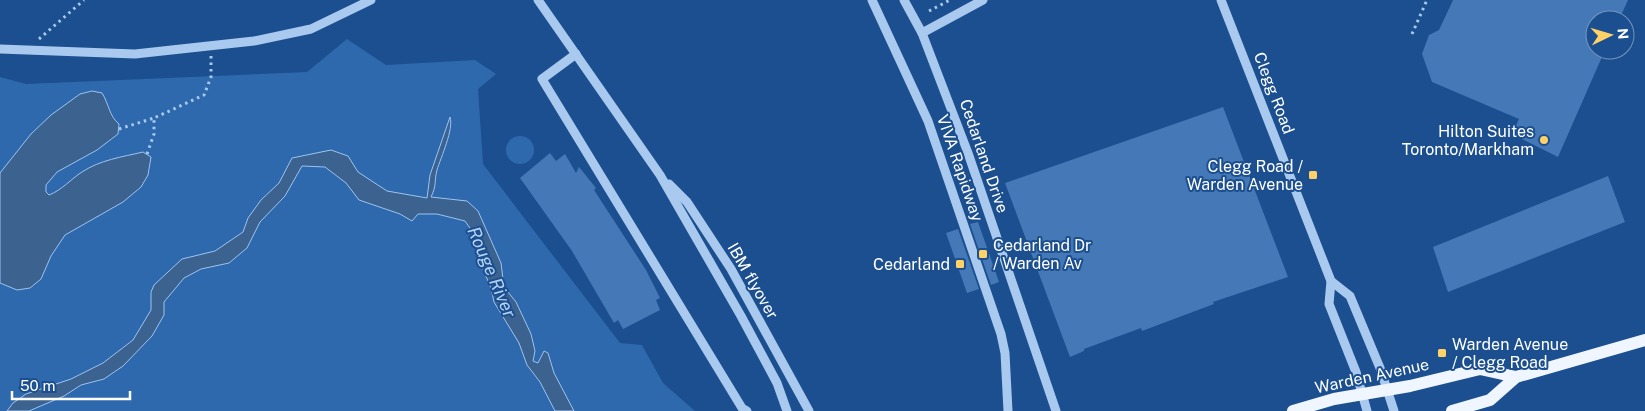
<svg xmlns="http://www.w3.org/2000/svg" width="1645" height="411" font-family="'Public Sans',sans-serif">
<rect width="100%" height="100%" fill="#1b4f8f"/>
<!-- green -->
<g fill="#2e69ad">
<polygon points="347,39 386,65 475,60 496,74 478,89 483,164 620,343 642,345 663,383 695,411 0,411 0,77 26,84 307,72"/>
<circle cx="520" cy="150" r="14"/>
</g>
<!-- water -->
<g fill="#3c6290" stroke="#9cc4f0">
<path d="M92,91L102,93C109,104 109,116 119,124L118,134L97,150L57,172L46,185V192L49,195C62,190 71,179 82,172C100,160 122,157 143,152L151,157L148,175L141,187L123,202L65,235L51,256L41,279L30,288L17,290L0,283V173L31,134L51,115L80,94Z"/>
<path d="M450,117C454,129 441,157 437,170C434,181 437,185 431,197L467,201L478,211L501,263L504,287L516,302L531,334L535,351L533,361L538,363L544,351L548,353L554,373L574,411H555L540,382L527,365L519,343L494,302L491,288L477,255L472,231L465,221L437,214H418L412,221L400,214L359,200L346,183L325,167L302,166L285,196L260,222L247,248L229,263L201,269L184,278L164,302V315L152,336L123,366L104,379L81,385L64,396L29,411H7L13,403L26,394L71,379L103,363L133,340L151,310V292L154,285L182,259L215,251L243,232L248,218L261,200L279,183L292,158L331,150L348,156L358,172L387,191L427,198L430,175Z"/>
</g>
<!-- building -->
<g fill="#4478b7">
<polygon points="1453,0 1628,0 1619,20 1595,20 1595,50 1605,50 1558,157 1512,134 1519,119 1432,82 1422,54 1429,35 1439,30"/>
<polygon points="1223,107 1288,277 1213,302 1214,304 1142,331 1141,328 1084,349 1084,351 1070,357 1005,183"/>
<polygon points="550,153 556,161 565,154 576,173 579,167 596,188 594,190 646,270 660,298 656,300 660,310 623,329 618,320 614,323 572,251 520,178"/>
<polygon points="1608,176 1625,222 1448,292 1433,247"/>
<polygon points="978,222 999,282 991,285 970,224"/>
<polygon points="958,229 979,289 967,293 946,233"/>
</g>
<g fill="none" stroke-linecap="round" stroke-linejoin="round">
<!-- path -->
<g stroke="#a9c9ee" stroke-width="3" stroke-dasharray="2.5 4" stroke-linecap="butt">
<polyline points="929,11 950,0"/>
<polyline points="1412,34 1427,0"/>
<polyline points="39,39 84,0"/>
<polyline points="119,129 154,118"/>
<polyline points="147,154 154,134 154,118 204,95 211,77 211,56"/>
</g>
<!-- minor -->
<g stroke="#a9c9ee" stroke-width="9">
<polyline points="538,0 660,175 741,316 777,383 787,411"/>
<polyline points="872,0 928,121 1001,334 1005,353 1008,411"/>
<polyline points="904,0 922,33 968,153 1056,411"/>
<polyline points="1221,0 1331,281 1329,304 1356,372 1367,411"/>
<polyline points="922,33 983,0"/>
<polyline points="0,49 135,54 254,41 311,29 371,0"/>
<polyline points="576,54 542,79 742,408 747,411"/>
<polyline points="669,184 687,202 731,269 809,411"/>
<polyline points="1331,281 1350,296 1380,368 1394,411"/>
</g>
<!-- major -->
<g stroke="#f0f6ff" stroke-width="12">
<polyline points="1293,411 1334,399 1410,386 1480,369 1516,377"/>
<polyline points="1452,411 1490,400 1516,377 1645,340"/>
</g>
</g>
<!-- markers -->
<g fill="#ffd166" stroke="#1b4f8f" stroke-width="2">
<circle cx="1544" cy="140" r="5"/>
<rect x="1308" y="170" width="10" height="10" rx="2.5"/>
<rect x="978" y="249" width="10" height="10" rx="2.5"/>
<rect x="955" y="259" width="10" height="10" rx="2.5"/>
<rect x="1437" y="348" width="10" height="10" rx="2.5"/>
</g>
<g text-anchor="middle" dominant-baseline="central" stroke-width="4" stroke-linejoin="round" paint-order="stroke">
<!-- street labels -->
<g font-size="16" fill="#fff" stroke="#1b4f8f">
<text transform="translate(1274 93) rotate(69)">Clegg Road</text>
<text transform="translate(984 156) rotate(71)">Cedarland Drive</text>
<text transform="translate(960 168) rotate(71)">VIVA Rapidway</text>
<text transform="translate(753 281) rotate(60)">IBM flyover</text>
<text transform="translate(1372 376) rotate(-12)">Warden Avenue</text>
</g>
<!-- poi labels -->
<g font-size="16" fill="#fff" stroke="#1b4f8f" text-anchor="end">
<text x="1534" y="131">Hilton Suites<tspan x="1534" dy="18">Toronto/Markham</tspan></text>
<text x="1303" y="166">Clegg Road /<tspan x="1303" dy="18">Warden Avenue</tspan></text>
<text x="993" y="245" text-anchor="start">Cedarland Dr<tspan x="993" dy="18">/ Warden Av</tspan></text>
<text x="950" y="264">Cedarland</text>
<text x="1452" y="344" text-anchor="start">Warden Avenue<tspan x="1452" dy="18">/ Clegg Road</tspan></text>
</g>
<!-- water labels -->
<g font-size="18" font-style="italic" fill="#b5d3f5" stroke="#1b4f8f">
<text transform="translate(492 272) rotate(67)">Rouge River</text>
</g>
</g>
<!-- north arrow -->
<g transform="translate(1610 35) rotate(85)"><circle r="24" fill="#1b4f8f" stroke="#7695bc"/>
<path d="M0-4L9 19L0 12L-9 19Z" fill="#ffd166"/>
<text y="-8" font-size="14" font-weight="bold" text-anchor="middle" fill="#ffffff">N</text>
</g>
<!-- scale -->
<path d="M12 391v8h118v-8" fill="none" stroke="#ffffff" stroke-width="2.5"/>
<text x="20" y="391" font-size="15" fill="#ffffff" stroke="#1b4f8f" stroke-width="4" paint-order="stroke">50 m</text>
</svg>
